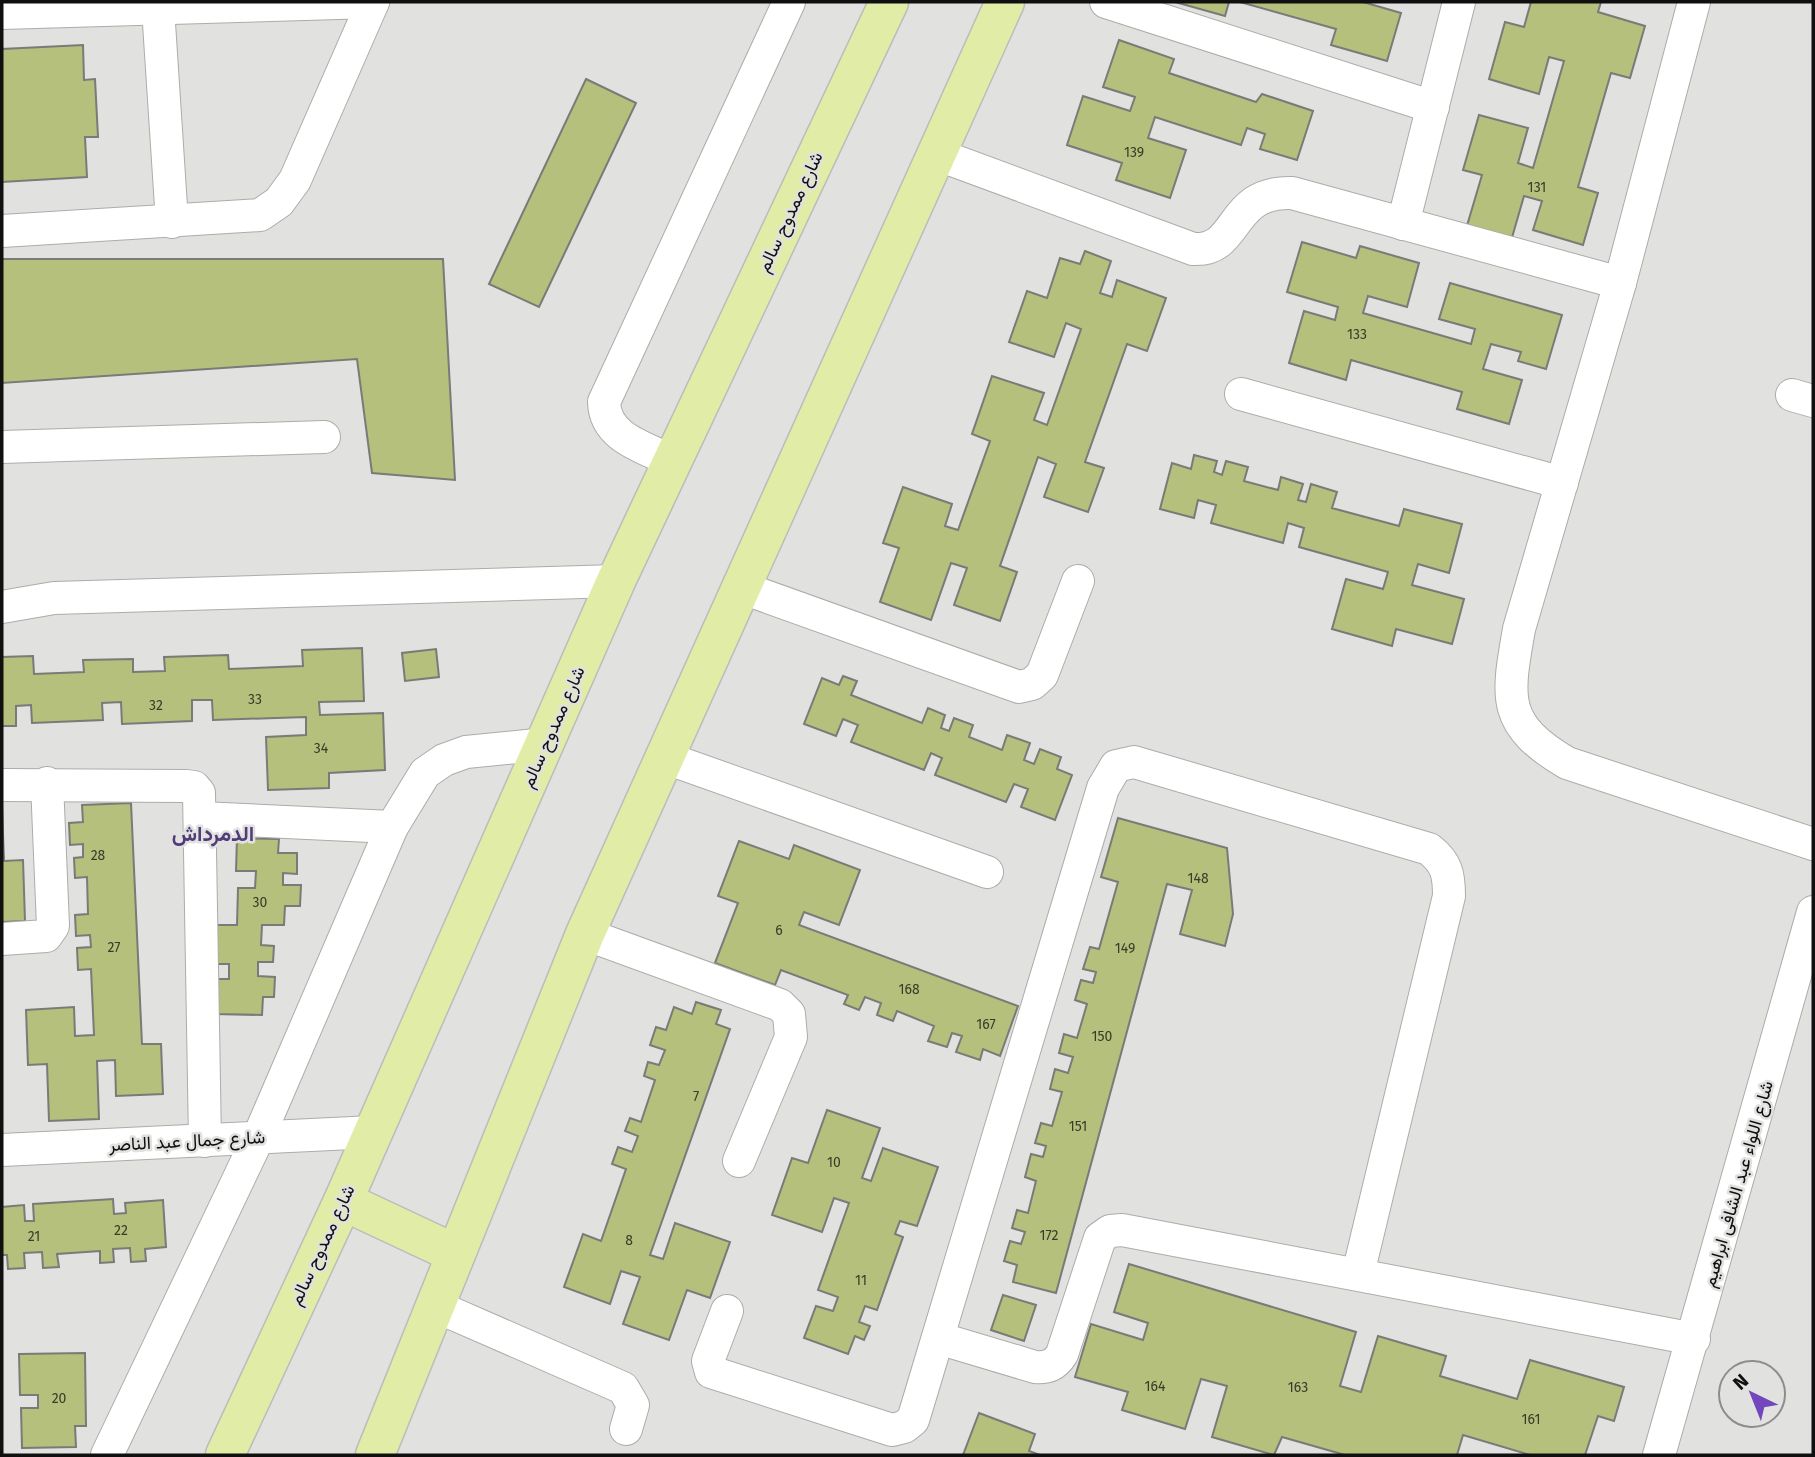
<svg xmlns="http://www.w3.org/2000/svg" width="1815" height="1457" font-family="'Fira Sans',Vazirmatn,sans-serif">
<rect width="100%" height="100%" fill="#e1e2df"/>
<!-- building -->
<g fill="#b4c07b" stroke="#7a7a78" stroke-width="2">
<polygon points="1175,2 1229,2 1225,16"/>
<polygon points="1240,2 1363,2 1401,13 1387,61 1331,45 1336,29"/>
<polygon points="1531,2 1601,2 1598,12 1645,26 1630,78 1611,73 1578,187 1598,193 1583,245 1533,230 1542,201 1524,196 1511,241 1466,229 1482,175 1463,170 1479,115 1528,128 1518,163 1533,168 1564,61 1549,57 1539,94 1489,79 1505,22 1524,27"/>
<polygon points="1119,40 1174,59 1169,73 1256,102 1262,94 1313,111 1297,160 1260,149 1265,134 1247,128 1241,145 1155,117 1148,138 1186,150 1170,198 1116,180 1122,163 1067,145 1083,96 1130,111 1135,97 1103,87"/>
<polygon points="83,45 84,80 95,79 98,137 85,137 87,177 2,182 2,49"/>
<polygon points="586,79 636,103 539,307 489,284"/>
<polygon points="1302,242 1356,258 1360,246 1419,263 1407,307 1368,296 1363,313 1471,344 1475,329 1439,319 1450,283 1562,315 1546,369 1518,361 1521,352 1491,344 1483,369 1522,380 1509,424 1457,409 1462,392 1351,360 1346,380 1289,363 1304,311 1335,320 1338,307 1287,292"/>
<polygon points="1085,251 1111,261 1100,293 1112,297 1117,280 1166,298 1147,351 1127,344 1085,462 1104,468 1088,512 1044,497 1056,464 1038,457 1000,566 1017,572 1000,621 954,605 967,568 951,563 931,620 880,602 899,548 883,543 903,487 952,504 945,526 958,530 990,441 972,434 992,376 1044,393 1034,420 1047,425 1081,329 1066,323 1054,357 1009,342 1027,291 1047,298 1060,258 1080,264"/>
<polygon points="2,259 443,259 455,480 372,473 357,359 2,383"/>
<polygon points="1194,455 1217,461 1214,472 1222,475 1226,461 1248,467 1244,481 1278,490 1281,477 1303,484 1298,500 1306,502 1311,484 1337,492 1332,508 1399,526 1404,509 1462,524 1449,573 1418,564 1412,585 1464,599 1452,644 1396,629 1392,646 1332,629 1346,579 1383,589 1388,572 1299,547 1304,528 1288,523 1283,543 1211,523 1216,505 1198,500 1194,518 1160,509 1172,463 1191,469"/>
<polygon points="362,648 364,701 319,702 320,715 383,713 385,770 329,773 329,788 268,790 266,737 306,735 306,717 213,720 212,700 192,700 192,721 122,724 121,702 102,703 103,720 32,723 31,705 16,706 16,726 2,726 2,657 33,656 34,674 84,672 83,660 133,659 133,672 165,671 164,657 228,655 229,669 303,666 302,650"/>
<polygon points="436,649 439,677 405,681 402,653"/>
<polygon points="843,676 857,681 851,695 922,723 928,708 945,715 941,728 949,731 954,718 973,725 969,737 1002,750 1007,735 1030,743 1024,760 1034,764 1040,749 1061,757 1057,769 1072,775 1055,820 1021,807 1028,789 1014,784 1006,802 935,775 942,758 931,753 924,770 851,742 858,725 843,719 836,736 804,724 822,678 839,685"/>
<polygon points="131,803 142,1044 161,1044 163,1094 116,1096 115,1060 97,1061 99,1119 49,1121 47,1064 28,1065 26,1010 74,1007 75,1036 94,1035 91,969 78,970 77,948 91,947 90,935 76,936 75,915 88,914 87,877 75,878 74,858 83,857 83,844 70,845 69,823 83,822 82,805"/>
<polygon points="2,807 4,861 23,860 25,921 2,922"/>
<polygon points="1118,818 1227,848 1233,914 1225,946 1180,934 1192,890 1167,884 1056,1293 1013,1282 1017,1265 1004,1261 1010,1241 1021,1244 1025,1232 1012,1228 1017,1210 1028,1213 1036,1181 1025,1177 1031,1154 1043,1157 1046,1146 1035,1143 1041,1123 1052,1126 1062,1092 1050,1089 1055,1069 1068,1073 1073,1057 1059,1053 1064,1034 1077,1038 1087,1004 1075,1000 1081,980 1093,983 1096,972 1083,969 1090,947 1099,949 1118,882 1101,877"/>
<polygon points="237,838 279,839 278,853 297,853 297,874 283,873 283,885 301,885 300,906 285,906 284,925 262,925 261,945 274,946 273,962 258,962 258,976 275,977 274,997 263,997 262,1015 214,1014 215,979 229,979 229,964 212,964 213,925 237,925 238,888 255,888 256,871 236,871"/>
<polygon points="739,841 789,859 794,845 860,870 839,925 804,912 799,925 1018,1006 1000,1056 983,1049 980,1060 956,1052 962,1036 952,1033 947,1047 928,1041 934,1026 897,1011 893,1021 877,1015 881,1003 865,997 859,1010 844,1004 848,995 781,970 775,985 715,963 738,903 718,896"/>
<polygon points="696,1002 721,1010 716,1024 730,1029 650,1255 663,1259 675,1223 730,1242 710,1298 687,1290 669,1340 623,1324 640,1277 621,1271 610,1304 564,1287 583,1234 601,1241 626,1169 612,1164 618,1147 632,1152 638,1136 625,1131 630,1118 641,1122 655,1080 644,1076 648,1062 659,1065 665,1050 650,1045 656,1027 666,1030 674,1007 692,1014"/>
<polygon points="827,1110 880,1128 862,1178 871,1181 883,1148 938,1167 917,1226 900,1221 895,1234 903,1237 877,1310 865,1306 859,1322 870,1326 864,1340 855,1336 848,1354 804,1338 816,1306 833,1311 838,1297 818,1290 849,1203 834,1198 822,1232 772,1215 792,1158 808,1163"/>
<polygon points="113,1199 114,1214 126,1213 125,1203 163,1200 166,1247 145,1249 146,1261 131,1262 130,1248 113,1249 114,1262 100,1263 100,1251 57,1254 59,1267 43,1268 42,1252 24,1253 25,1268 8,1269 7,1255 2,1255 2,1207 24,1205 25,1221 34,1221 33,1204"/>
<polygon points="1129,1264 1356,1332 1340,1386 1361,1392 1378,1336 1446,1356 1440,1376 1517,1399 1530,1360 1624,1387 1614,1421 1598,1416 1585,1455 1530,1455 1463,1435 1457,1455 1345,1455 1282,1437 1274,1455 1212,1437 1227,1386 1201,1379 1185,1429 1122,1410 1128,1392 1075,1377 1091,1324 1143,1340 1148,1323 1114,1312"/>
<polygon points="1003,1295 1036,1305 1024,1341 991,1330"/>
<polygon points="85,1353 86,1426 75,1426 76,1447 22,1448 21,1408 38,1408 38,1395 20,1395 19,1354"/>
<polygon points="979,1413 1035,1434 1029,1451 1040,1455 963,1455"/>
</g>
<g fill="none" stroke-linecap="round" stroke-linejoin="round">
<defs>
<g id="minor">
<polyline points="1106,2 1433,107"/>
<path d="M1694,2L1620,283L1519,629C1507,698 1501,724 1567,763L1813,844"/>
<polyline points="158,8 172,222"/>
<polyline points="2,13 373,2"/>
<path d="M936,154L1193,249C1241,252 1227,191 1292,193L1620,283"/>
<polyline points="1403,224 1459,2"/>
<polyline points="2,231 260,215 279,202 295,180 373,2"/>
<polyline points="1241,394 1562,483"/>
<polyline points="1792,395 1813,401"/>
<polyline points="2,447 324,437"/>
<path d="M672,461C644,447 605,438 604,402L789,2"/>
<polyline points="740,587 1019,687 1032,684 1042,675 1078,581"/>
<polyline points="2,607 54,598 616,581"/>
<polyline points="666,758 987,872"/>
<polyline points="2,785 186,786 194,787 199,793 205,1141"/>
<polyline points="201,818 392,827"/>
<polyline points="585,934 780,1005 789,1014 791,1037 739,1161"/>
<polyline points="2,939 46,936 53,926 47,783"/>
<polyline points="2,1150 373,1132"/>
<polyline points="433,1305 623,1388 633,1405 626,1429"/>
<path d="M727,1311L708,1361L711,1372L892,1430L904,1427L913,1420L1103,788L1116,766L1134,762L1429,849C1447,863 1449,875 1449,896L1358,1274"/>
<path d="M938,1338L1035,1367C1048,1368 1055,1365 1062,1354L1100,1238L1110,1231L1122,1230L1694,1339"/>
<polyline points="107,1455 259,1136 392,827 425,773 444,760 466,752 546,744"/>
<polyline points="1659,1455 1813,912"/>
</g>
<g id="major">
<polyline points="343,1201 454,1253"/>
<polyline points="225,1455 343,1201 616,581 889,2"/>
<polyline points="375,1455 585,934 1005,2"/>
</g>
</defs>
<!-- minor casing -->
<use href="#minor" stroke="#acaca9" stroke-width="34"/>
<!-- major casing -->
<use href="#major" stroke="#bcbcbc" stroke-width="41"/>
<!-- minor -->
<use href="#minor" stroke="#fff" stroke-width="32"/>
<!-- major -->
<use href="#major" stroke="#e1eca6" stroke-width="38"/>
</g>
<g text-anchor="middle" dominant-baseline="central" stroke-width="5" stroke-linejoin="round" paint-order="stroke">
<!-- number labels -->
<g font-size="14" fill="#383c2a">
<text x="1134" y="152">139</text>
<text x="1537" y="187">131</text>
<text x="1357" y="334">133</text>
<text x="255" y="699">33</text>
<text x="156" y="705">32</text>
<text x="321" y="748">34</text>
<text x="98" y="855">28</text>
<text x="1198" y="878">148</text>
<text x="260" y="902">30</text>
<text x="779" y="930">6</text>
<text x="114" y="947">27</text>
<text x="1125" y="948">149</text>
<text x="909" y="989">168</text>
<text x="986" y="1024">167</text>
<text x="1102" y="1036">150</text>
<text x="696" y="1096">7</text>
<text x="1078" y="1126">151</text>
<text x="834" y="1162">10</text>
<text x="121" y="1230">22</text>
<text x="1049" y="1235">172</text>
<text x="34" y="1236">21</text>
<text x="629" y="1240">8</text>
<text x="861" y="1280">11</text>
<text x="1155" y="1386">164</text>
<text x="1298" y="1387">163</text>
<text x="59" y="1398">20</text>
<text x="1531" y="1419">161</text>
</g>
<!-- street labels -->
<g font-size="18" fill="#0f100f" stroke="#e1e2df">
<text transform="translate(790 212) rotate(-65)">شارع ممدوح سالم</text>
<text transform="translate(553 727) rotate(-66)">شارع ممدوح سالم</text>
<text transform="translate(187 1141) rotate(-3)">شارع جمال عبد الناصر</text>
<text transform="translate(1738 1184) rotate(-74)">شارع اللواء عبد الشافى ابراهيم</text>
<text transform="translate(322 1245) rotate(-65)">شارع ممدوح سالم</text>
</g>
<!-- quarter labels -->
<g font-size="21" font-weight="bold" fill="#503c79" stroke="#e1e2df">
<text x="213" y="834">الدمرداش</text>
</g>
</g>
<!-- border -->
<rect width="1815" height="1457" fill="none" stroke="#0f100f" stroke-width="7"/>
<!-- north arrow -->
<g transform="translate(1752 1394) rotate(317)"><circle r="33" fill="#e1e2df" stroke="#8d8e8c" stroke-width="2"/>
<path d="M0-5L12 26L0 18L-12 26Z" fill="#7346be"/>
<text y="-10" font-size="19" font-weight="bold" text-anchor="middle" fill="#0f100f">N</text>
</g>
</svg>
